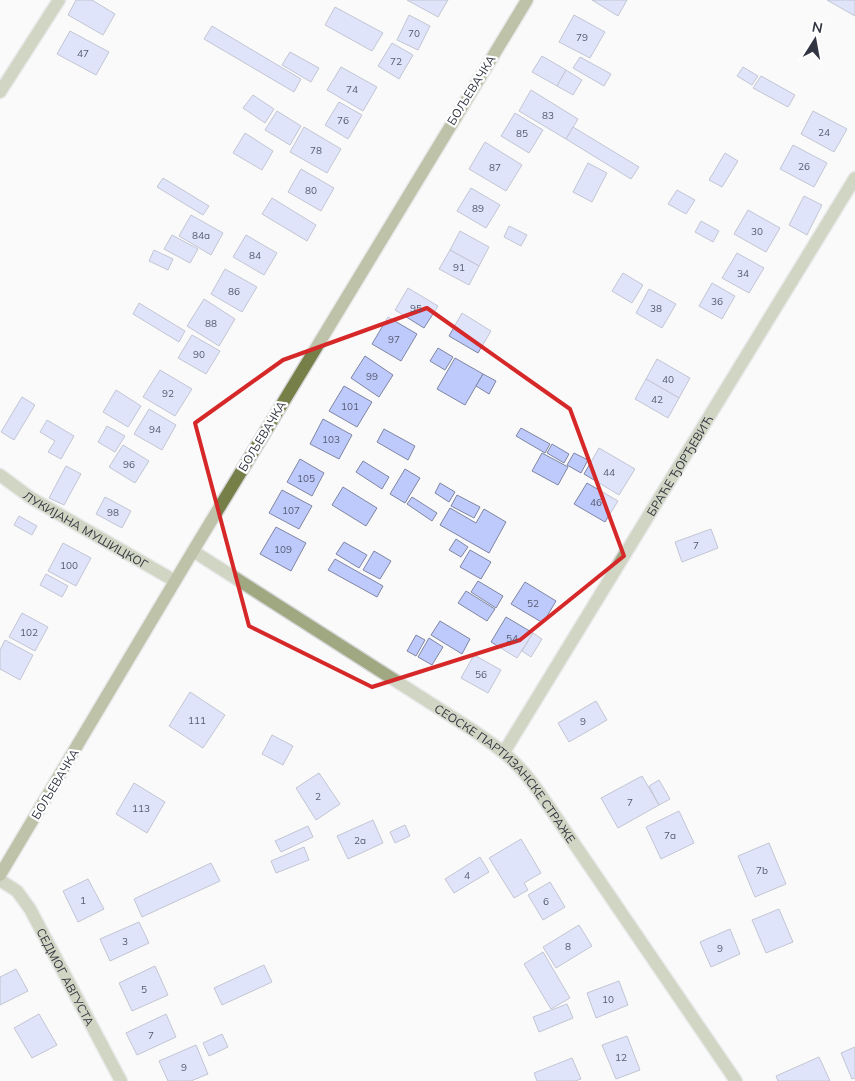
<svg xmlns="http://www.w3.org/2000/svg" width="855" height="1081" font-family="Mulish,sans-serif">
<rect width="100%" height="100%" fill="#fafafa"/>
<!-- building -->
<g fill="#bfcafc" stroke="#7f86a2">
<polygon points="76,0 92,0 115,14 103,35 68,15"/>
<polygon points="407,0 448,0 438,17"/>
<polygon points="592,0 627,0 618,16"/>
<polygon points="827,0 855,0 855,16"/>
<polygon points="335,7 383,33 372,51 325,25"/>
<polygon points="409,15 430,26 418,50 397,40"/>
<polygon points="574,15 605,32 590,58 559,42"/>
<polygon points="212,26 301,79 294,92 204,39"/>
<polygon points="70,31 109,52 96,75 57,54"/>
<polygon points="392,43 413,55 399,79 378,66"/>
<polygon points="290,52 319,68 311,82 282,65"/>
<polygon points="542,56 566,70 557,86 532,72"/>
<polygon points="580,57 611,74 604,86 573,68"/>
<polygon points="341,67 377,87 363,111 327,90"/>
<polygon points="743,67 758,76 752,85 737,76"/>
<polygon points="566,70 582,80 573,95 557,86"/>
<polygon points="761,76 795,95 788,107 753,88"/>
<polygon points="531,90 578,119 566,139 519,111"/>
<polygon points="253,95 274,109 265,123 243,108"/>
<polygon points="339,102 362,115 348,139 325,125"/>
<polygon points="277,111 301,126 290,145 265,130"/>
<polygon points="813,111 847,129 834,152 801,134"/>
<polygon points="515,113 543,130 529,153 501,136"/>
<polygon points="304,127 341,149 327,173 290,152"/>
<polygon points="573,127 639,167 631,179 566,139"/>
<polygon points="245,133 273,151 262,170 233,153"/>
<polygon points="485,142 522,165 506,191 469,169"/>
<polygon points="793,145 827,163 814,187 780,169"/>
<polygon points="725,153 738,161 722,187 709,180"/>
<polygon points="588,163 607,173 592,202 573,192"/>
<polygon points="301,169 334,188 321,211 288,192"/>
<polygon points="163,178 209,206 203,215 157,187"/>
<polygon points="471,188 500,205 486,228 457,211"/>
<polygon points="677,190 695,200 686,214 668,204"/>
<polygon points="804,196 822,205 807,235 789,225"/>
<polygon points="272,198 316,225 307,241 262,214"/>
<polygon points="748,210 780,228 766,252 734,234"/>
<polygon points="191,215 223,233 211,255 179,236"/>
<polygon points="701,221 719,231 713,242 695,232"/>
<polygon points="509,226 527,235 521,246 504,237"/>
<polygon points="460,231 489,247 479,266 450,250"/>
<polygon points="172,235 198,249 190,263 164,249"/>
<polygon points="246,235 277,253 264,275 233,257"/>
<polygon points="154,250 173,259 168,270 149,261"/>
<polygon points="450,250 479,266 469,285 439,269"/>
<polygon points="737,253 764,268 749,293 722,278"/>
<polygon points="225,269 257,287 242,312 211,294"/>
<polygon points="623,273 643,285 632,303 612,291"/>
<polygon points="712,283 735,296 722,319 699,306"/>
<polygon points="408,288 438,306 424,328 395,310"/>
<polygon points="649,289 676,304 662,328 636,313"/>
<polygon points="204,299 235,319 219,346 187,326"/>
<polygon points="139,303 185,331 179,342 133,314"/>
<polygon points="462,313 491,331 478,353 449,336"/>
<polygon points="388,317 417,334 401,361 372,344"/>
<polygon points="192,335 220,351 206,374 178,358"/>
<polygon points="438,348 453,357 445,370 430,361"/>
<polygon points="365,356 393,375 379,397 351,378"/>
<polygon points="455,358 483,374 465,405 437,389"/>
<polygon points="657,359 690,378 679,398 646,379"/>
<polygon points="160,370 192,389 175,416 143,397"/>
<polygon points="483,374 496,381 489,394 476,386"/>
<polygon points="646,379 679,398 668,418 635,399"/>
<polygon points="344,386 372,402 357,427 329,411"/>
<polygon points="116,390 141,406 128,427 103,412"/>
<polygon points="22,397 35,405 14,440 1,432"/>
<polygon points="149,409 176,425 162,450 134,434"/>
<polygon points="323,419 352,435 339,459 310,444"/>
<polygon points="47,420 74,436 61,459 48,452 55,441 40,432"/>
<polygon points="107,426 125,436 115,452 98,442"/>
<polygon points="521,428 550,444 545,453 516,436"/>
<polygon points="384,429 415,446 408,460 377,442"/>
<polygon points="552,444 569,454 564,463 547,453"/>
<polygon points="123,445 149,461 135,483 109,467"/>
<polygon points="599,448 635,469 619,495 584,474"/>
<polygon points="542,453 568,467 558,485 532,471"/>
<polygon points="574,453 588,460 581,473 567,465"/>
<polygon points="300,459 324,473 312,496 287,482"/>
<polygon points="363,461 389,477 382,489 356,472"/>
<polygon points="66,466 81,474 64,505 49,498"/>
<polygon points="405,469 420,478 405,503 390,494"/>
<polygon points="440,483 455,492 449,502 435,493"/>
<polygon points="587,483 618,501 605,522 574,504"/>
<polygon points="343,487 377,508 366,526 332,505"/>
<polygon points="282,490 312,506 299,529 269,513"/>
<polygon points="457,495 480,507 474,518 451,506"/>
<polygon points="105,497 131,511 122,528 96,514"/>
<polygon points="412,497 437,513 432,521 407,504"/>
<polygon points="450,508 476,523 484,509 506,522 489,553 440,525"/>
<polygon points="19,516 37,526 32,535 14,525"/>
<polygon points="276,527 306,543 291,571 260,554"/>
<polygon points="711,529 718,548 682,562 675,542"/>
<polygon points="456,539 468,547 461,557 449,550"/>
<polygon points="344,542 367,555 359,568 336,554"/>
<polygon points="63,543 91,558 76,586 48,571"/>
<polygon points="470,550 491,562 481,579 460,567"/>
<polygon points="374,551 391,561 380,579 363,570"/>
<polygon points="335,559 383,586 377,597 328,570"/>
<polygon points="46,574 68,586 62,597 40,585"/>
<polygon points="478,581 503,596 496,608 471,592"/>
<polygon points="525,582 556,601 543,623 511,604"/>
<polygon points="466,591 495,609 487,621 458,603"/>
<polygon points="22,613 48,627 35,651 9,637"/>
<polygon points="506,617 533,633 517,658 491,642"/>
<polygon points="440,621 470,639 462,654 431,635"/>
<polygon points="533,633 542,639 531,657 522,651"/>
<polygon points="416,635 425,640 416,656 407,651"/>
<polygon points="429,638 443,647 432,665 418,657"/>
<polygon points="5,640 33,655 20,680 0,669 0,650"/>
<polygon points="474,655 501,670 488,693 461,678"/>
<polygon points="190,692 225,715 203,748 169,726"/>
<polygon points="596,701 607,720 569,742 558,723"/>
<polygon points="272,735 293,746 283,765 262,754"/>
<polygon points="319,773 340,804 316,820 296,788"/>
<polygon points="642,776 659,805 618,828 601,798"/>
<polygon points="659,780 670,799 659,805 649,786"/>
<polygon points="134,783 165,802 147,833 116,814"/>
<polygon points="679,811 694,843 661,859 646,827"/>
<polygon points="373,820 383,843 348,859 337,836"/>
<polygon points="405,825 410,836 395,843 390,832"/>
<polygon points="308,826 313,837 281,852 275,841"/>
<polygon points="521,839 541,873 524,883 528,890 514,898 489,858"/>
<polygon points="769,843 786,884 755,897 738,856"/>
<polygon points="304,847 309,860 276,873 271,861"/>
<polygon points="480,857 489,872 454,893 445,879"/>
<polygon points="211,863 220,881 142,917 134,899"/>
<polygon points="88,879 104,909 78,922 63,891"/>
<polygon points="550,882 565,907 543,920 528,895"/>
<polygon points="779,909 793,942 766,953 752,920"/>
<polygon points="139,922 149,943 110,961 100,939"/>
<polygon points="579,925 592,946 556,968 543,947"/>
<polygon points="730,929 740,954 711,967 700,942"/>
<polygon points="543,952 570,998 551,1009 524,964"/>
<polygon points="264,965 272,982 222,1005 214,988"/>
<polygon points="155,966 168,995 132,1011 119,983"/>
<polygon points="16,969 28,991 0,1005 0,977"/>
<polygon points="619,981 628,1005 596,1018 587,993"/>
<polygon points="567,1004 573,1018 539,1032 533,1017"/>
<polygon points="39,1014 57,1045 32,1058 14,1028"/>
<polygon points="166,1014 176,1037 137,1055 126,1033"/>
<polygon points="222,1034 228,1047 209,1056 203,1043"/>
<polygon points="627,1036 640,1070 616,1079 602,1045"/>
<polygon points="196,1045 208,1074 191,1081 168,1081 159,1061"/>
<polygon points="855,1047 855,1078 852,1079 841,1053"/>
<polygon points="819,1057 830,1081 778,1081 776,1076"/>
<polygon points="572,1058 581,1079 575,1081 537,1081 534,1073"/>
</g>
<g fill="none" stroke-linecap="round" stroke-linejoin="round">
<defs>
<g id="minor">
<polyline points="0,92 59,0"/>
<path id="s1" d="M0,475L31,498L175,581"/>
<path id="s2" d="M193,551L471,729C502,750 517,761 539,792L736,1081"/>
<path id="s3" d="M504,752L855,178"/>
<path id="s4" d="M0,880L17,891L30,909L121,1081"/>
</g>
<polyline id="secondary" points="0,875 193,551 527,0"/>
</defs>
<!-- minor casing -->
<use href="#minor" stroke="#d6d7d9" stroke-width="15"/>
<!-- secondary casing -->
<use href="#secondary" stroke="#d6d7d9" stroke-width="15"/>
<!-- minor -->
<use href="#minor" stroke="#a0a882" stroke-width="12"/>
<!-- secondary -->
<use href="#secondary" stroke="#767f47" stroke-width="12"/>
</g>
<!-- marked area -->
<path d="M0 0H855V1081H0ZM427,308L570,409L624,556L520,640L372,687L249,626L195,423L283,360Z" fill="#fafafa" fill-opacity=".55" fill-rule="evenodd"/>
<path fill="none" stroke="#d62828" stroke-width="4" stroke-linejoin="round" d="M427,308L570,409L624,556L520,640L372,687L249,626L195,423L283,360Z"/>
<g text-anchor="middle" dominant-baseline="central" stroke-width="4.5" stroke-linejoin="round" paint-order="stroke">
<!-- number labels -->
<g font-size="10" fill="#565b70">
<text x="414" y="33">70</text>
<text x="582" y="37">79</text>
<text x="83" y="53">47</text>
<text x="396" y="61">72</text>
<text x="352" y="89">74</text>
<text x="548" y="115">83</text>
<text x="343" y="120">76</text>
<text x="824" y="132">24</text>
<text x="522" y="133">85</text>
<text x="316" y="150">78</text>
<text x="804" y="166">26</text>
<text x="495" y="167">87</text>
<text x="311" y="190">80</text>
<text x="478" y="208">89</text>
<text x="757" y="231">30</text>
<text x="201" y="235">84a</text>
<text x="255" y="255">84</text>
<text x="459" y="267">91</text>
<text x="743" y="273">34</text>
<text x="234" y="291">86</text>
<text x="717" y="301">36</text>
<text x="416" y="308">95</text>
<text x="656" y="308">38</text>
<text x="211" y="323">88</text>
<text x="394" y="339">97</text>
<text x="199" y="354">90</text>
<text x="372" y="376">99</text>
<text x="668" y="379">40</text>
<text x="168" y="393">92</text>
<text x="657" y="399">42</text>
<text x="350" y="406">101</text>
<text x="155" y="429">94</text>
<text x="331" y="439">103</text>
<text x="129" y="464">96</text>
<text x="609" y="472">44</text>
<text x="306" y="478">105</text>
<text x="596" y="502">46</text>
<text x="291" y="510">107</text>
<text x="113" y="512">98</text>
<text x="696" y="545">7</text>
<text x="283" y="549">109</text>
<text x="69" y="565">100</text>
<text x="533" y="603">52</text>
<text x="29" y="632">102</text>
<text x="512" y="638">54</text>
<text x="481" y="674">56</text>
<text x="197" y="720">111</text>
<text x="583" y="721">9</text>
<text x="318" y="796">2</text>
<text x="630" y="802">7</text>
<text x="141" y="808">113</text>
<text x="670" y="835">7a</text>
<text x="360" y="840">2a</text>
<text x="762" y="870">7b</text>
<text x="467" y="875">4</text>
<text x="83" y="900">1</text>
<text x="546" y="901">6</text>
<text x="125" y="941">3</text>
<text x="568" y="946">8</text>
<text x="720" y="948">9</text>
<text x="144" y="989">5</text>
<text x="608" y="999">10</text>
<text x="151" y="1035">7</text>
<text x="621" y="1057">12</text>
<text x="184" y="1067">9</text>
</g>
<!-- street labels -->
<g font-size="12" fill="#333642" stroke="#fff">
<text transform="translate(471 90) rotate(-58)">БОЉЕВАЧКА</text>
<text transform="translate(262 436) rotate(-59)">БОЉЕВАЧКА</text>
<text stroke="none"><textPath href="#s3" startOffset="336">БРАЋЕ ЂОРЂЕВИЋ</textPath></text>
<text stroke="none"><textPath href="#s1" startOffset="102">ЛУКИЈАНА МУШИЦКОГ</textPath></text>
<text stroke="none"><textPath href="#s2" startOffset="386">СЕОСКЕ ПАРТИЗАНСКЕ СТРАЖЕ</textPath></text>
<text transform="translate(55 784) rotate(-59)">БОЉЕВАЧКА</text>
<text stroke="none"><textPath href="#s4" startOffset="119">СЕДМОГ АВГУСТА</textPath></text>
</g>
</g>
<!-- north arrow -->
<g transform="translate(815 40) rotate(11)" stroke="#ffffff" stroke-width="4" paint-order="stroke">
<path d="M0-4L9 19L0 12L-9 19Z" fill="#333642"/>
<text y="-8" font-size="14" font-weight="bold" text-anchor="middle" fill="#333642">N</text>
</g>
</svg>
